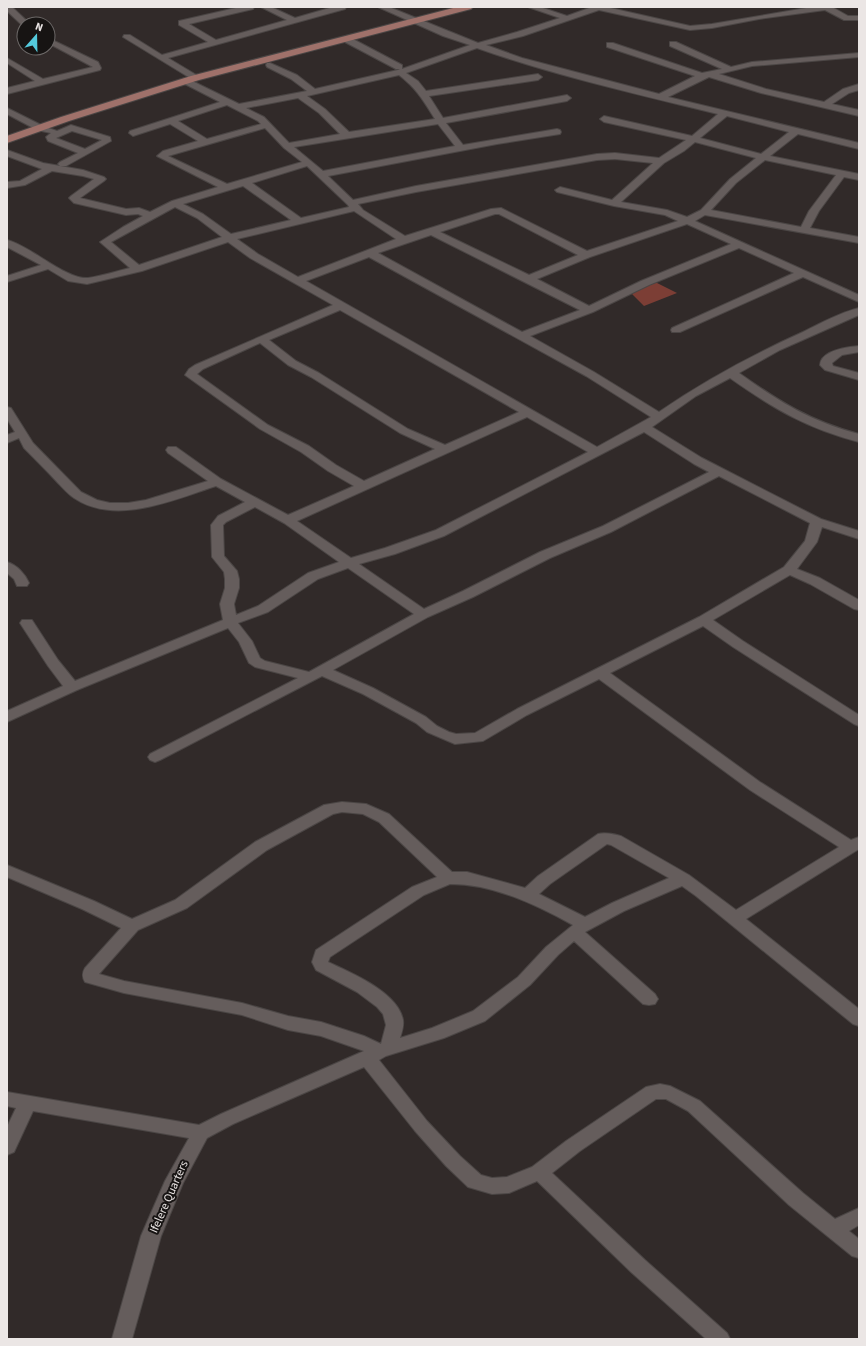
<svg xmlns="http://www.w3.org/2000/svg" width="866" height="1346" font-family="'Source Sans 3',sans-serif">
<rect width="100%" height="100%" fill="#312a29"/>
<!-- green -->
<polygon fill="#7c3e35" points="655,282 677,293 644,306 630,292"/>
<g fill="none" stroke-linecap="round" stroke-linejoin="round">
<defs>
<g id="minor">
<polygon points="7,7 12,7 30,24 24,24 23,26 7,11"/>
<polygon points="240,7 254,7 253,9 189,24 216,40 287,20 261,7 271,7 295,18 333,7 346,7 345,9 168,58 198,76 199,78 195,81 123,37 124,35 130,35 162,55 208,42 179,25 179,21"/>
<path d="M378,7H389L478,43L517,32L560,18L528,7H540L567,16L592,7H606L690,26L712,24L812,7H832L848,16H859V20H844L825,10L759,19L712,28L690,30L599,10L523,36L486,45L522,58L659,94L695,76L607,47V43H613L702,73L722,69L670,46V42H676L731,67L752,62L859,53V57L752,66L719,74L766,89L824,102L843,89L859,84V90L849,93L832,104L859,110V116L761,93L709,77L668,97L859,143V149L798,134L770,156L859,174V180L844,177L819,211L810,228L859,237V243L705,215L695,221L859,295V302L803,277L680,332H672L671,330L672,328L794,273L739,248L649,285L593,312L530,336L594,372L659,412C704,381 752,355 803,332C821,323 839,313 859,308V315L780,350L739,373C780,402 810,421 859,434V442C806,428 774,409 730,378L696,396L652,427L702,458L821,519L859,531V539L822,527L817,542L797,569L820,578L859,600V610L854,609L810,584L790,575L713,620L743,641L859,715V726L854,724L733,647L703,626L610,673L760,782L851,840L859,837V849L746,919L859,1009V1026L853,1024L696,896L682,886L624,911L585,932L655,994L658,999L655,1004L649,1005L643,1004L574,941L558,955L530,985L485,1021L444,1038L386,1056L379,1060L427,1121L460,1156L481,1175L492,1178L507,1177L532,1167L566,1141L646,1087L660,1084L670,1086L700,1101L803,1193L835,1219L859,1208V1225L849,1231L859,1239V1258L852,1256L789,1205L688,1111L666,1099H656L580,1151L552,1173L645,1260L727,1333L730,1339H706L631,1272L537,1181L509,1193L492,1194L468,1187L446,1166L415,1131L364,1067L233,1124L207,1138L183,1183L161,1236L132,1339H112L141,1236L165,1181L189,1138L33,1111L14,1152L7,1155V1127L16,1108L7,1106V1092L199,1125L221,1114L364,1051L321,1036L288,1030L242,1015L124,993L85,982C82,977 82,973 85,968L121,928L82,909L7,877V865L94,901L132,919L175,900L255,842L324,805L342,802L366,804L389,814L452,872H467L525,888L538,876L598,834C606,832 613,834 621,836L689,875L736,910L839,847L750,790L599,679L527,715L483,741L455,744L427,732L416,723L363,694L322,676L160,760L155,762L150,760L148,757L150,754L298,678L255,667L249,663L239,642L228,628L77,690L7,722V711L63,686L48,666L20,623L22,620H32L58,660L75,681L223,620L220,604L225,588V579L224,572L212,557L211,525L218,516L245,502L216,486C173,500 116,526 74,498C68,494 63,488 58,483C47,471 35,459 24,448L19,438L7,443V435L15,432L7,419V407L11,408L33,443L81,492L97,500L110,503H128L146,500L208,481L168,453L166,450L168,447H176L221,479L288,515L354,486L328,471L301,452L260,429L185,375L189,369L195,365L333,305L250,258L228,242L142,271L87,284L68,281L48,269L7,282V276L41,265L7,247V240C31,246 66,280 88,278C102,276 117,271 130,268L100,242L123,227L143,216L138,214L126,215L74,203L69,198L71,196L94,179L83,176L52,171L25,185L7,188V182L20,181L42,169L7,156V150L43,163L83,170L104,177L106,179L104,181L80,198L126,209L139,208L150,212L172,201L218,187L157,156L163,151L198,141L170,124L133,136L129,133L130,131L220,102L183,83L182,81L183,79L186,78L239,104L307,91L291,79L267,67L266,65L267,63H270L297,75L315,89L398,70L400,69H396L343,41V37H349L402,65V69L470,45L443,36ZM477,48C556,76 637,94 718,114L692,136L604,116L600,119L604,122L686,140L659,158L615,153L597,154L416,186L353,200L328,176L497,144L560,134L561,132L560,130L557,129L463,145L446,123L567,101L571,98L567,95L443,118L429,96L538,80L542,77L538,74L426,91L418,81L406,73ZM399,75C417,89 423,100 435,119L349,132L325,109L307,96ZM298,98L319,113L340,134L289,143L264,117L246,108ZM227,105L258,121L261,124L207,139L178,121ZM727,116L789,132L761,154L700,138ZM438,124L455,146L323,171L294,147ZM265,128L284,148L302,162L227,184L168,156ZM695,142L756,158L730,179L701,210L687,217L667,210L621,202L664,163L684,151ZM615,159L653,163L612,200L560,187L555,190L557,192L614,206L665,215L678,221L587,251L501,208L491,209L405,236L363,210L358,204L416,192L597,160ZM765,160L836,175L809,211L801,227L711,210L736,183ZM307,166L348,205L349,207L301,218L252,183ZM243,186L291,220L231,234L203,214L183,204ZM175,207L197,218L222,237L139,265L111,242ZM354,211L396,239L298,277L258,254L237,239ZM495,214H499L578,255L529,275L440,232ZM687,224L731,244L641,281L589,306L537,279L590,257ZM431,235L580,310L522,332L378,253ZM369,257L586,376L651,417L597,447L306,281ZM340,310L519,412L445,445L408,429L319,373L296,361L269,340ZM260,343L288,365L311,377L400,433L435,449L364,481L336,465L309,446L268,425L197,374L203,369ZM527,417L588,452L436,530L385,548L351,558L297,521ZM644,432L694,464L709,472L603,526L540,552L463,591L424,609L359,564L395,554L444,536ZM719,476L810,523L805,541L784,567L699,617L517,709L475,733L456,734L449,732L437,726L426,717L373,688L333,670L428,617L473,597L550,558L611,532ZM255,507L284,523L339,562L308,573L258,606L236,615L234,604L239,588V579L237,571L224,556L223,525L226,522ZM348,568L414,614L309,672L265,661L260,658L252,641L238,623L268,612L318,579ZM342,812L363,814L379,822L437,877L412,887L316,950L312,962L316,970L357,992L377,1007L383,1014L386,1025L381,1044L364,1036L321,1022L288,1016L242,1003L124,981L99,974L138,930L187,908L267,850L333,814ZM607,844L611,845L669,878L612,903L585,917L539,894L550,884ZM450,884C493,884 535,904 573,925L546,947L518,977L473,1011L432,1028L400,1038C402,1032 404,1026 403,1020C398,992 351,973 328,962L330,957L424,895Z"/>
<polygon points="48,38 98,62 101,68 100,70 7,94 7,88 35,81 7,63 7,58 43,79 93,67 48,43"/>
<path d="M7,108L43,126L57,131L71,125L110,137L111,141L66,166H60L58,164L60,162L78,153L48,141L46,137L51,133L37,130L7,114ZM72,131L102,140L85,149L56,138Z"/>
<path d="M859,346V352L842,355L832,363L833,366L859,373V380L825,370L820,365C821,350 848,347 859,346Z"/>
<path d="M7,562C17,565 25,574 29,583L27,586H17L14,579L7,573Z"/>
</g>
<polygon id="major" points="457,7 473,7 471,9 199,80 69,121 7,143 7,136 61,117 191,76"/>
</defs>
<!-- minor casing -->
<use href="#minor" stroke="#4b4645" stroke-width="2"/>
<!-- major casing -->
<use href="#major" stroke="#4b4645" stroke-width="2"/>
<!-- minor -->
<use href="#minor" fill="#655d5c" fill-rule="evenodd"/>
<!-- major -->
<use href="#major" fill="#9f716a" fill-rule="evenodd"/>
</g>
<g text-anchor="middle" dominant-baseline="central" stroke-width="4" stroke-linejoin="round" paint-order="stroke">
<!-- near-street labels -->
<g font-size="12" fill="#ebe6e5" stroke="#171413">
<text transform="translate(169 1197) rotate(-66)">Ifelere Quarters</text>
</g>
</g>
<!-- border -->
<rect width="866" height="1346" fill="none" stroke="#ebe6e5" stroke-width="16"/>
<!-- north arrow -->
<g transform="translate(36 36) rotate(20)"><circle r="19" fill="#171413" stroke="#6c6867"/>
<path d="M0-3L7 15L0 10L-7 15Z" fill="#54cadd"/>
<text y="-6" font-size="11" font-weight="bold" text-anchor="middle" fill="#ebe6e5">N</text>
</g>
</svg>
